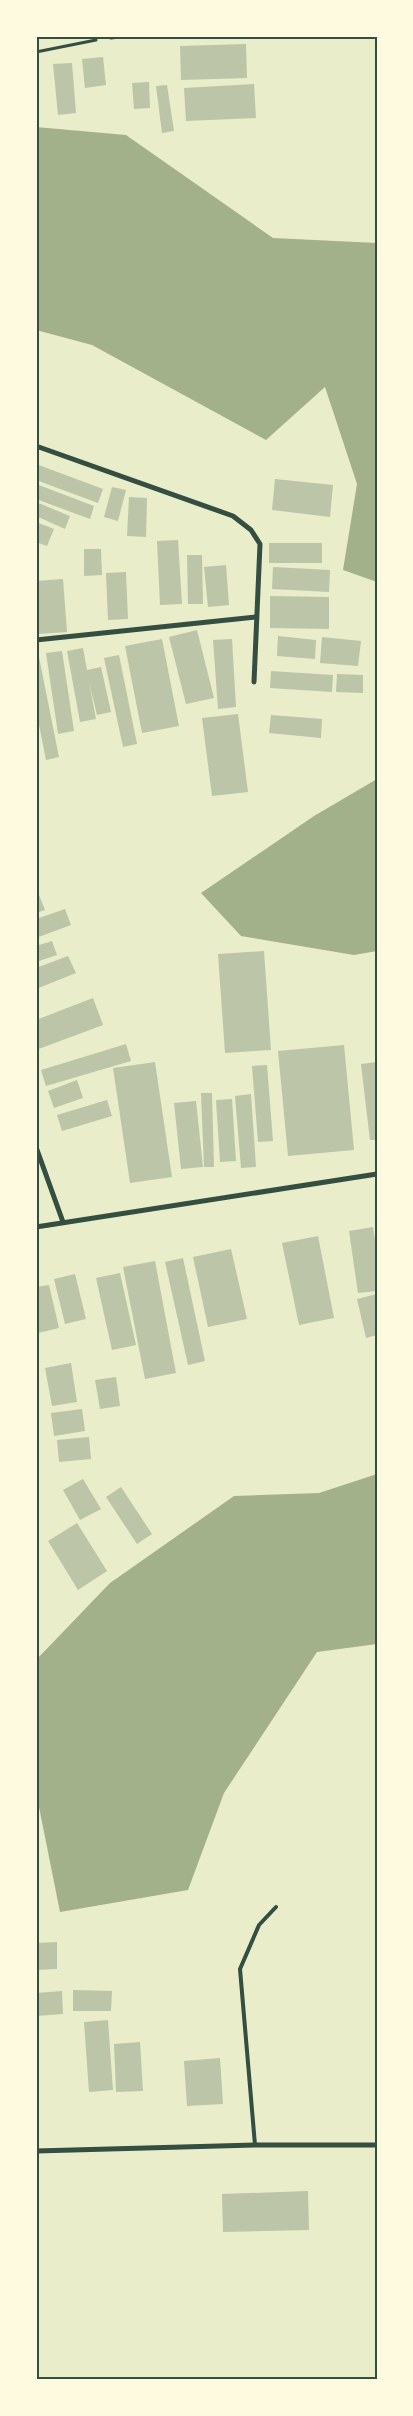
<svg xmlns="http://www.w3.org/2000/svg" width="413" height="2416" font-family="'Asap Condensed',sans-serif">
<rect width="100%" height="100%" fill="#e9edc9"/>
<!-- water -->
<g fill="#a3b18a">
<polygon points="36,127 126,135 273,238 377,243 377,582 343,570 357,484 325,387 266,440 92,345 36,330"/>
<polygon points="377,779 377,951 354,955 241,936 201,893 314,816"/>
<polygon points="377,1474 377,1644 317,1652 224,1793 188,1890 60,1912 36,1792 37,1659 110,1583 234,1496 319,1493"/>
</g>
<!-- building -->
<g fill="#bcc5a7">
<polygon points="246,44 247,78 181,80 180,46"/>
<polygon points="103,57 106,85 85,88 82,59"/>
<polygon points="72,63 76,113 58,115 53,64"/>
<polygon points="149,82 150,108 134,109 132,83"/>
<polygon points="254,84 256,118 186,121 184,88"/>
<polygon points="167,85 174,131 162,133 156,86"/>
<polygon points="36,464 103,489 98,503 36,480"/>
<polygon points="275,479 333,485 330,517 272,510"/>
<polygon points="36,484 94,506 90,519 36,499"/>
<polygon points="112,487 126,490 118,521 104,517"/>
<polygon points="129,497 147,498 146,537 127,536"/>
<polygon points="36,502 70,516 65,529 36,516"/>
<polygon points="36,522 54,529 47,546 36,542"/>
<polygon points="178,540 182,604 160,605 157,541"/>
<rect x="269" y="543" width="53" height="20"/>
<polygon points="84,549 101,549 102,575 84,576"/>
<polygon points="187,555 202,555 203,604 188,604"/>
<polygon points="226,565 229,605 208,607 204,567"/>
<polygon points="273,567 330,570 329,592 272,589"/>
<polygon points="126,572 128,619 108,620 106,573"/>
<polygon points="63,579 67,632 38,634 36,581"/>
<polygon points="270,596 329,597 329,629 270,628"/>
<polygon points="197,630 214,698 186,704 169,637"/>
<polygon points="278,636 316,640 315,659 277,656"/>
<polygon points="322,637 361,641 358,666 320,663"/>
<polygon points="162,639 179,726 142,733 125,646"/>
<polygon points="232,639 236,707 218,709 213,640"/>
<polygon points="83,648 87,670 101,667 111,712 97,715 89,682 96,719 80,722 67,651"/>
<polygon points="62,651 74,731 58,734 46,653"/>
<polygon points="119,655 137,744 123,747 104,658"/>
<polygon points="39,657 59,757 46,760 36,710 36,658"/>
<polygon points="271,671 333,675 332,692 270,688"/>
<polygon points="337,674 363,675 363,693 336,692"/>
<polygon points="238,714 248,792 212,796 202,718"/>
<polygon points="271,715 322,719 321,738 269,733"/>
<polygon points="39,895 45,910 36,913 36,896"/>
<polygon points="65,909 71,925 36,938 36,919"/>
<polygon points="52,941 57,955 36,962 36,946"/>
<polygon points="264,951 271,1050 225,1053 218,954"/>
<polygon points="68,956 76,973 36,989 36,968"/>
<polygon points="93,998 103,1025 36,1050 36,1020"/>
<polygon points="126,1044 131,1061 46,1086 41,1070"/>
<polygon points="344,1045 354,1150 288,1156 278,1051"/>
<polygon points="155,1062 172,1177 130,1183 113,1068"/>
<polygon points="377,1062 377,1140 370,1140 361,1064"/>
<polygon points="267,1065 273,1141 258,1142 252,1066"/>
<polygon points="77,1080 83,1098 54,1108 48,1091"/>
<polygon points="201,1093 212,1093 214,1167 204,1167"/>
<polygon points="251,1094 256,1167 241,1168 235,1096"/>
<polygon points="232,1099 236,1161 220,1162 216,1100"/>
<polygon points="107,1100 112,1116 62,1131 57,1115"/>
<polygon points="196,1101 203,1167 181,1169 174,1103"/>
<polygon points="373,1227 377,1253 377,1291 358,1293 349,1231"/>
<polygon points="318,1236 334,1318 299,1325 282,1243"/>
<polygon points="231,1249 247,1319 208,1327 193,1257"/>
<polygon points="183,1258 205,1361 188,1365 165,1262"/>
<polygon points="155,1261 176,1373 145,1379 123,1267"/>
<polygon points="120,1273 136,1345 112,1350 96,1278"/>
<polygon points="75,1274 86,1319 65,1324 54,1279"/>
<polygon points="49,1285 59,1328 38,1333 36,1287"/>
<polygon points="377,1294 377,1335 366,1338 357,1299"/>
<polygon points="71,1363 77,1402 52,1406 45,1368"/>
<polygon points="116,1377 120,1406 100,1409 95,1380"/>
<polygon points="82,1409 85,1431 54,1436 51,1413"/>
<polygon points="89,1437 91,1459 59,1462 57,1440"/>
<polygon points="83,1479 101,1509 80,1520 63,1490"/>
<polygon points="121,1487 152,1534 137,1544 106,1497"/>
<polygon points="77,1523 107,1571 78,1590 48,1541"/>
<polygon points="57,1942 57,1969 36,1970 36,1943"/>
<polygon points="73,1990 112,1991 111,2011 73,2011"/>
<polygon points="62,1991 63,2014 36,2016 36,1993"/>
<polygon points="108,2020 113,2090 89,2092 84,2022"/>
<polygon points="140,2042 143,2091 116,2092 114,2044"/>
<polygon points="220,2058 223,2104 187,2106 184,2061"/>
<polygon points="308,2191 309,2230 223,2232 222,2194"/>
</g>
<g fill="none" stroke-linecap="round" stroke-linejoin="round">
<!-- path -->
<polyline stroke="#344e41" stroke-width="3" points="36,52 96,40"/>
<!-- service -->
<polyline stroke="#344e41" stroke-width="4" points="255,2145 240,1969 259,1925 276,1907"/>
<!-- minor -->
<g stroke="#344e41" stroke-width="5">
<polyline points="111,37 119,36"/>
<polyline points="36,446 233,516 251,530 260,544 254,682"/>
<polyline points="36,640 256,617"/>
<polyline points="36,1147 63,1222"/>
<polyline points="36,1227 377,1174"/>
<polyline points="36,2151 255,2145 377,2145"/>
</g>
</g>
<!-- border -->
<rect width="413" height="2416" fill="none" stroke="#fefae0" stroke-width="75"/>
<rect x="38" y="38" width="338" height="2340" fill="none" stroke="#344e41" stroke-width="2"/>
</svg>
